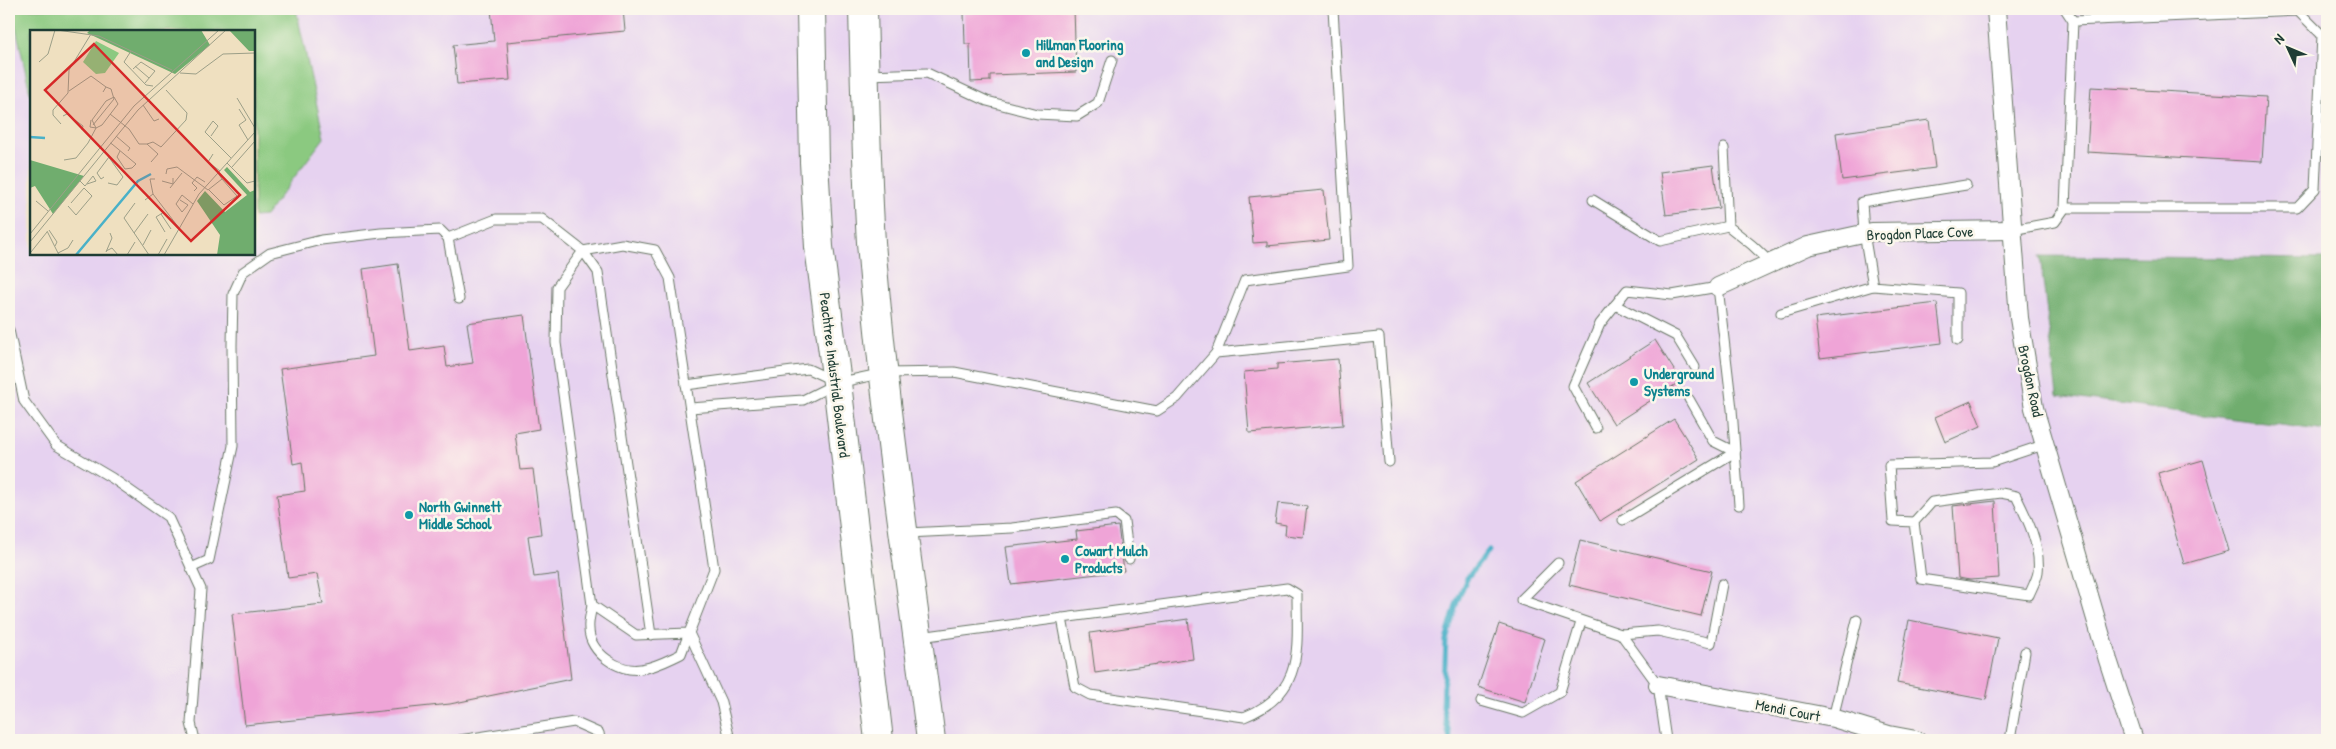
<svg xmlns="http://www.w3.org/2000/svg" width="2336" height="749" font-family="'Patrick Hand',sans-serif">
<rect width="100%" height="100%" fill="#fbf7ec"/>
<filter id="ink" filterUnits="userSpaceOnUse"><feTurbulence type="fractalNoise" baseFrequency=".02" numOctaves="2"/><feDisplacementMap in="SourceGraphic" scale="10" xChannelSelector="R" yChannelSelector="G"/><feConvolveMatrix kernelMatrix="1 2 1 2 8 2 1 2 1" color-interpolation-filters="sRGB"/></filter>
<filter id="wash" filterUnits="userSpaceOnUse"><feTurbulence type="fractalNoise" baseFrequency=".0096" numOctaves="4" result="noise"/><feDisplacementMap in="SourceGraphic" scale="20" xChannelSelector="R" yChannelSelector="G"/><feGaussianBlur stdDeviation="1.12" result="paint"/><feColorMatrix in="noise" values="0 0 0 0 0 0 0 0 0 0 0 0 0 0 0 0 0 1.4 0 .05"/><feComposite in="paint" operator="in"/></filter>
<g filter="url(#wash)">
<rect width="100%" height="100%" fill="#efe0c0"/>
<!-- built -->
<path fill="#e6d2f0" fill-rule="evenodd" d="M9,9H2327V259L2040,256L2057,396L2327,431V740H9ZM31,31H254V254H31Z"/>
<!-- green -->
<polygon fill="#8bc980" stroke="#55835a" points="12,9 296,9 324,138 265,216 254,217 254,31 31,31 31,97"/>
<!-- forest -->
<polygon fill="#70ad6e" stroke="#487551" points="2040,256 2327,259 2327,431 2057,396"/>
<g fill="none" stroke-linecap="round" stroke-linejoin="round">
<!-- stream -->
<polyline stroke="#49b1c8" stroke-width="5" points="1450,740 1443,707 1446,640 1457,602 1467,578 1489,551"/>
</g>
<g id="blocks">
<!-- building -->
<g fill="#efa4d7">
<polygon points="491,9 623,9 625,31 507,42 510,80 457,84 453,45 494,41"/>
<polygon points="974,9 1074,9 1076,72 990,75 990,81 971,82 970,44 965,44 964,13 974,13"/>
<polygon points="2091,87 2266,97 2262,162 2087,152"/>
<polygon points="1929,120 1935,168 1842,180 1836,133"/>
<polygon points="1713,165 1719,208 1666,215 1660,172"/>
<polygon points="1324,190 1329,240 1267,246 1267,242 1253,243 1249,197"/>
<polygon points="398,264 410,351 444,346 447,367 473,363 467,323 524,315 539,429 515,433 520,470 533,469 541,534 528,536 534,577 558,574 571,679 450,704 245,725 232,614 323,604 317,574 288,578 277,495 305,491 302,462 293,464 280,369 374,356 363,269"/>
<polygon points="1937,303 1942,343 1820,358 1815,318"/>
<polygon points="1655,340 1681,381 1614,424 1588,383"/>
<polygon points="1338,359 1343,425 1249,433 1244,372 1277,369 1277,364"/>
<polygon points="1971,401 1981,426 1945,442 1935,417"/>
<polygon points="1674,419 1699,459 1600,521 1576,481"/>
<polygon points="2203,460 2229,551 2184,564 2158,473"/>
<polygon points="1995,501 1999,578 1970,580 1958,578 1953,506"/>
<polygon points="1278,503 1307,506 1303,537 1285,535 1286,525 1275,523"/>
<polygon points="1118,526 1124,571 1011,584 1006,547 1077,539 1076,531"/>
<polygon points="1580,540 1712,571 1701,616 1569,585"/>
<polygon points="1188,619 1193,659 1095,673 1090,633"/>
<polygon points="1909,620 1998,638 1986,700 1897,683"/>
<polygon points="1499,624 1545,639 1525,702 1478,687"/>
</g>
</g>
</g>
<g filter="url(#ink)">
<use href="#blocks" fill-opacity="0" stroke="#687665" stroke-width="1"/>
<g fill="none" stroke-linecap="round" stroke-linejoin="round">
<defs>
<g id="service">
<polyline points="867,75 927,73 987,101 1037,114 1077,116 1098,103 1112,60"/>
<polyline points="1724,148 1728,226 1752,245 1771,263"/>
<polyline points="1593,200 1660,241 1728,226"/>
<polyline points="2065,208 2297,208 2315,189 2322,35 2298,11 2073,21"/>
<polyline points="2012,230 2055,222 2065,208 2073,21 2065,9"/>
<polygon points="622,244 655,250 670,278 714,569 689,633 636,635 592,605 556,343 557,287 583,251"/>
<polyline points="459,299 448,238 496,219 542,219 583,251 598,272 651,635"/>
<polyline points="1615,305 1676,336 1695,367"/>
<polyline points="1781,313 1873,286"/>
<polyline points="9,330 24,401 56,445 112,478 168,517 201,589 191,723 195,740"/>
<polyline points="1958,340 1958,293 1873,286 1864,233 1862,202 1966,185"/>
<polyline points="1216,353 1245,280 1348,266 1333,9"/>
<polyline points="686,385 808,369 832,380"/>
<polyline points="1689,399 1713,441 1735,452"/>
<polyline points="690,408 803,400 837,383 884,373 954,372 1157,411 1177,398 1216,353 1379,337 1389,462"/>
<polyline points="1596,428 1573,386 1600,324 1627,290 1672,295 1718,287 1732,409 1739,505"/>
<polyline points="1623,520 1735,452"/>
<path d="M1914,522L1932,502L2001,493L2016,496C2027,518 2041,546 2038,572C2037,579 2032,588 2029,595L1921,579L1914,522L1893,521L1889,465L1992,462L2046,444"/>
<polyline points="907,533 1012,528 1116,515 1124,521 1129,559"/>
<polyline points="1558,563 1521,600 1621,634 1658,685 1666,740"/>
<polyline points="191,568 209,560 233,446 232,345 233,294 243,272 270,253 321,240 381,233 440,230 448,238"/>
<path d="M592,605C591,613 588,621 589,629C589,652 619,673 641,669C656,667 668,660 681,654L689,633"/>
<polyline points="689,633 721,702 730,740"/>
<polyline points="1621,634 1658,631 1711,643 1722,584"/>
<path d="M920,637L942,634L1287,588L1297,594C1297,649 1305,693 1244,717L1090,695L1075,687L1062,618"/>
<polyline points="1481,701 1523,713 1560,692 1581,622"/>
<polyline points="1833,718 1857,620"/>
<polyline points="460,740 574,722 599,733 600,740"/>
<polyline points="2010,740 2025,652"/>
</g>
<g id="minor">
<polyline points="1996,9 2019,318 2034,408 2108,660 2134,740"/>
<polyline points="1718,287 1808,246 1872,232 2012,230"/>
<polyline points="1658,685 1833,718 1889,735 1916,740"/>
</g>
<g id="trunk">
<polyline points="811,9 814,162 819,247 837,383 879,740"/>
<path d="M863,9C865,87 866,165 871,242C884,409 910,575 931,740"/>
</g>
</defs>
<!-- service casing -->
<use href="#service" stroke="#687665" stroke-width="11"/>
<!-- minor casing -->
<use href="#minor" stroke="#687665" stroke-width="20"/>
<!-- trunk casing -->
<use href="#trunk" stroke="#687665" stroke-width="30"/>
<!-- service -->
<use href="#service" stroke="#fff" stroke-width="9"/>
<!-- minor -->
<use href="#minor" stroke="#fff" stroke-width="18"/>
<!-- trunk -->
<use href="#trunk" stroke="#fff" stroke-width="28"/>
</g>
</g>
<!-- markers -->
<g fill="#0f9aa8" stroke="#fbf7ec" stroke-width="2">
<circle cx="1026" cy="53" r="5"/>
<circle cx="1634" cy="382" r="5"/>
<circle cx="409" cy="515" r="5"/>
<circle cx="1065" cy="559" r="5"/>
</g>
<g text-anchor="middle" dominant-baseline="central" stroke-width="5" stroke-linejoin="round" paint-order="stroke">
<!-- culture labels -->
<g font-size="15" font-weight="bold" fill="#0d838f" stroke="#fbf7ec" text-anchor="start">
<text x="1036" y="44">Hillman Flooring<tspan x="1036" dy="17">and Design</tspan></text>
<text x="1644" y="373">Underground<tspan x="1644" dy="17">Systems</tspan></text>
<text x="419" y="506">North Gwinnett<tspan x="419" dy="17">Middle School</tspan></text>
<text x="1075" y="550">Cowart Mulch<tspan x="1075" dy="17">Products</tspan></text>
</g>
<!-- street labels -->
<g font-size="15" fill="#1f3d34" stroke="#fbf7ec">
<text transform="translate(1920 233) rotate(-2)">Brogdon Place Cove</text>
<text transform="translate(835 375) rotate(83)">Peachtree Industrial Boulevard</text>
<text transform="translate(2031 381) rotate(78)">Brogdon Road</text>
<text transform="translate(1788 710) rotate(11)">Mendi Court</text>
</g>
</g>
<!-- overview -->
<g transform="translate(30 30)">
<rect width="225" height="225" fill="#efe0c0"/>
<path d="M66,11L89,23L75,43L66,44L53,32Z" fill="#8bc980"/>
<path d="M60,0H171L180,15L145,44L57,3ZM199,0H225V21H219ZM0,130L54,146L23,184L5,156L0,158ZM197,137L220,162L225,160L224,225H187L190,205L167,171L175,161L195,182L217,165L194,140Z" fill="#70ad6e"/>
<path fill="none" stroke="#49b1c8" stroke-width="2.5" d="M0,107L15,108M46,225L108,151L121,144"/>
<path fill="none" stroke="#9c9f88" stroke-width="1" d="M27,0L69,6L142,40M101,21L94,32L116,55L123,56M9,32L18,24L25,0M105,36L119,48M103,39L111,32L125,41L115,53M150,43L166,44L193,24L225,23M39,61L61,46L76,57M84,67L88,74L72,95L66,98L62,90L76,71ZM207,68L225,98M113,75L124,91L129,89M209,79L216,90L209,95L218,110M80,84L99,99L109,114H117L128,124L121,132M33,86L37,84L53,96L52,100M31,94L23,85V80L38,63L39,40L61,4M63,95L84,69L81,59L76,57L73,62M86,106L100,118L98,121M181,106L188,96L183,91L175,102L201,128M80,113L82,114L106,134L102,138L95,139L87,127L90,121M117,114L123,112L131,117L156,90L157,83L136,60M75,122L93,147L87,155L78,153M183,124L178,132L190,141M34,130L46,128L58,113L66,98L60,97L61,90M197,133L217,153L225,151M202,137L225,111M136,144L137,139L147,137L178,160L192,149L188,143M74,147L71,149L67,143L79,127M50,151L55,156L63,146L66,151L57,154M132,151L143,154V148M140,158L152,143M179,160L194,175L207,166L192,149M164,161L167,158L162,153L167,147L175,152M123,164L149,198M115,170L123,164L120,149H125M150,170L158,175L152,182L146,174L152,165L163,174M6,171L18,181M105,173L94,188L119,225M38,176L46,185L62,166L54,158L41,173M134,182L126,187L135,202M131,184L141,199M19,200L27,212L25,216M17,201L29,225M104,203L118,184M0,204L104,76L189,0M0,212L108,80L196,0M113,215L121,200M76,221L82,218L88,225M1,222L17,202M76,222L82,208L80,203M28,223L38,218L43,210M97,225L105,212M128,225L137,209M134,225L169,164L225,102"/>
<path fill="#d62828" fill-opacity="0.15" stroke="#d62828" stroke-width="2.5" d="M64,14L210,165L161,211L15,60Z"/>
<rect width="225" height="225" fill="none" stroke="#1f3d34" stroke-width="2.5"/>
</g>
<!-- margin -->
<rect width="2336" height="749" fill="none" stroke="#fbf7ec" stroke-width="30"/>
<!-- north arrow -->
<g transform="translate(2288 48) rotate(314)" stroke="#fbf7ec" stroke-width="4" paint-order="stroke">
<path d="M0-4L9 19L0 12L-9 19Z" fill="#1f3d34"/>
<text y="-8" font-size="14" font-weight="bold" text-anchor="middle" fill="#1f3d34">N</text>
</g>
</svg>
